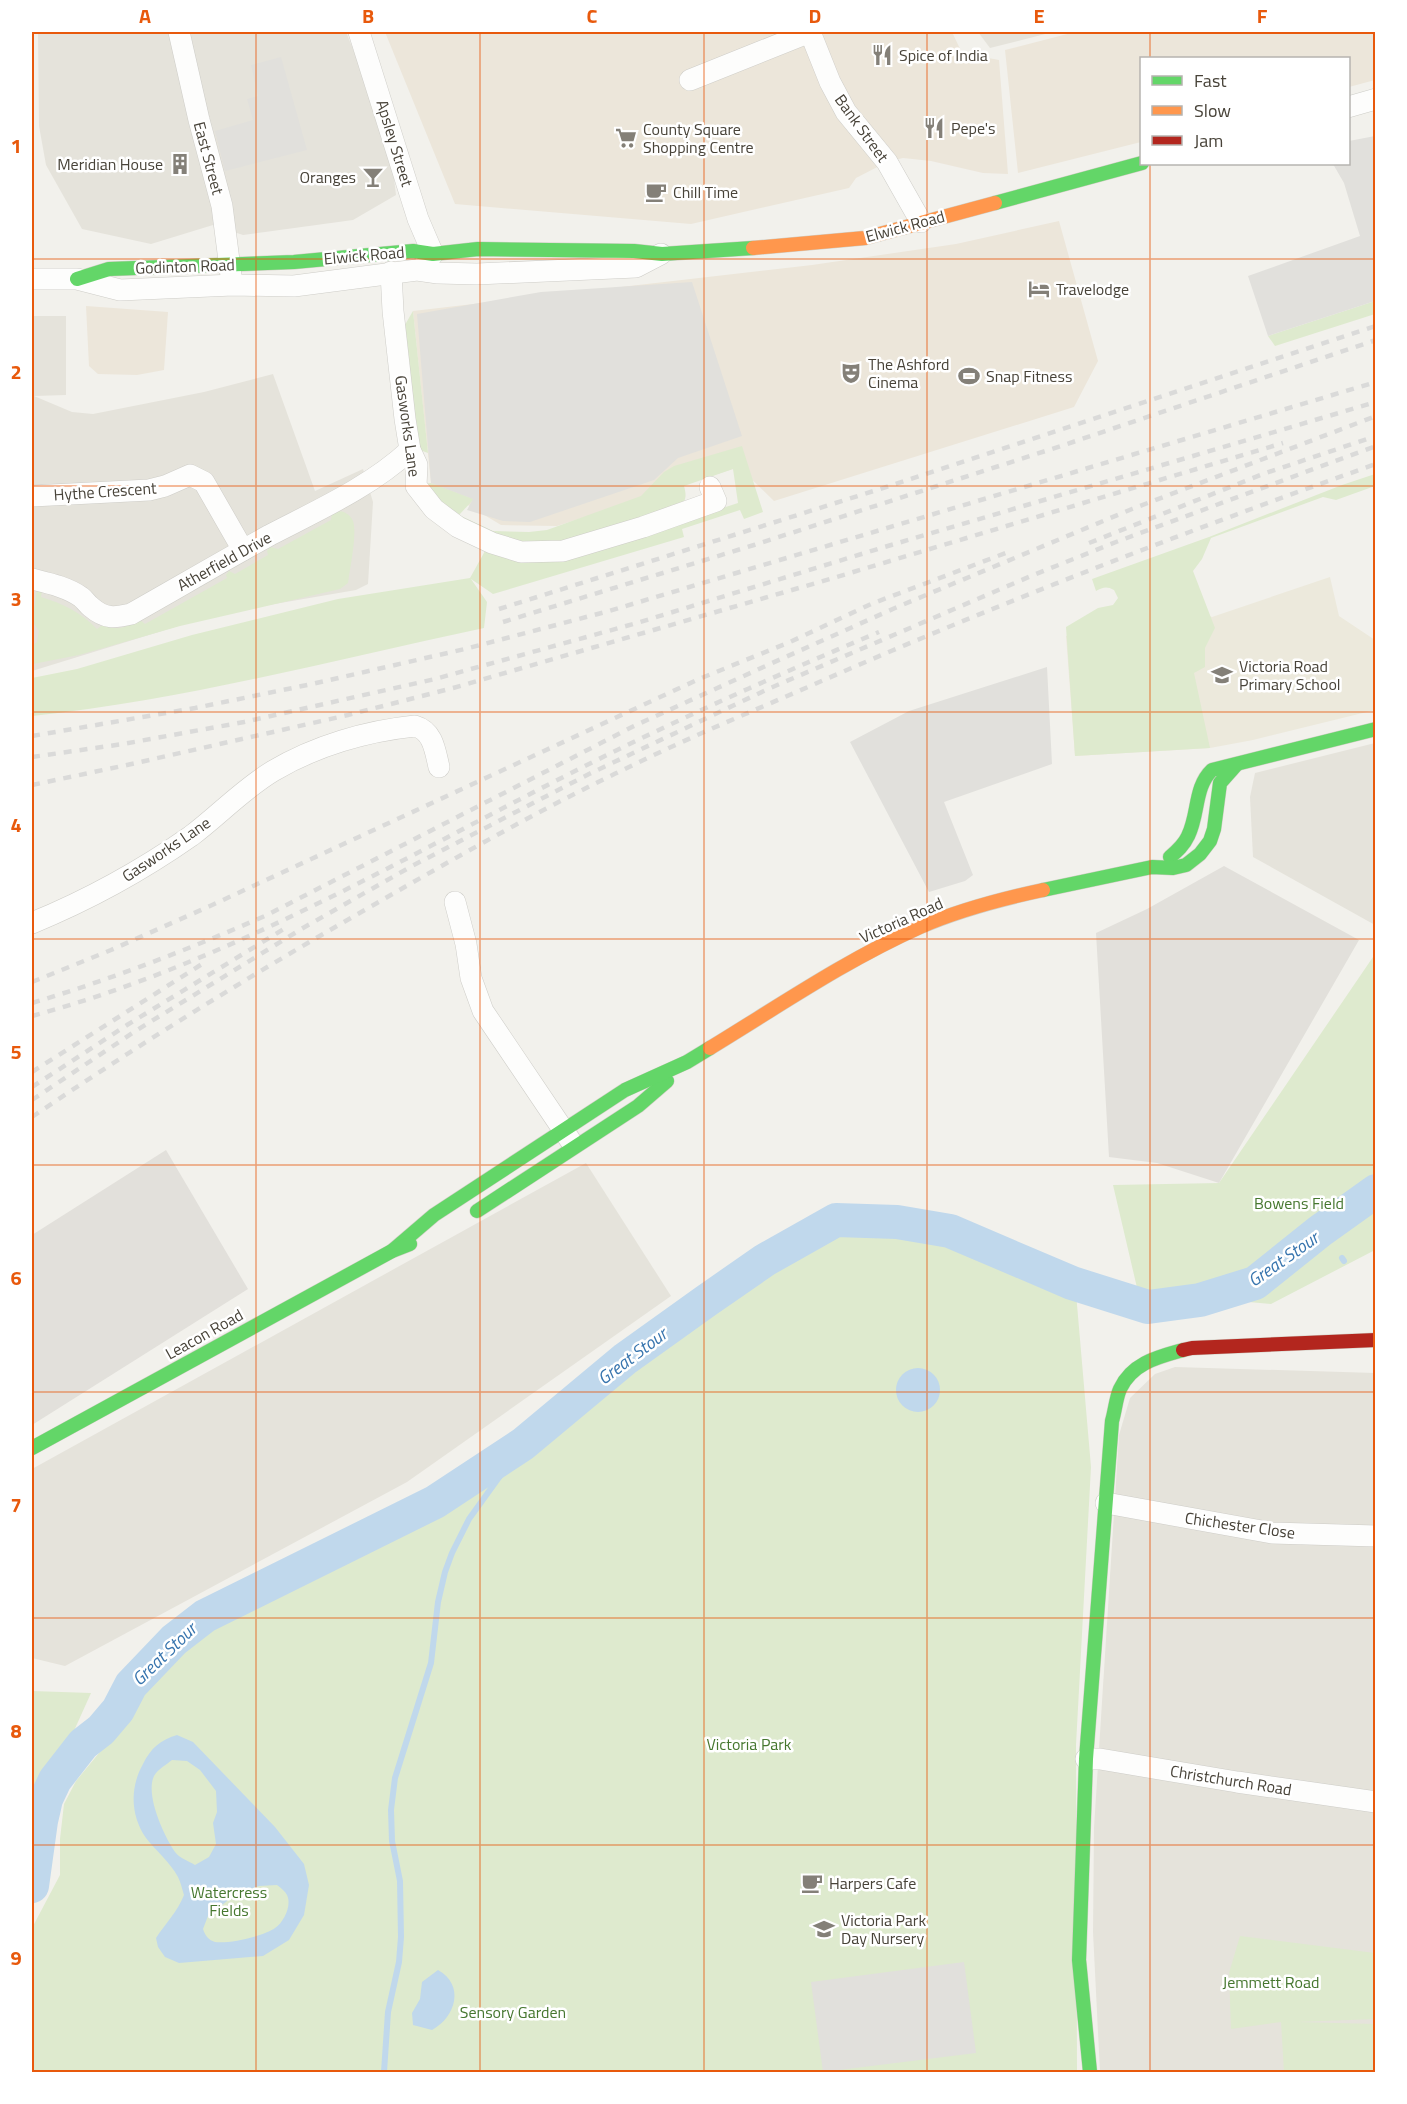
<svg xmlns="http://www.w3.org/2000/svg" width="1407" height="2104" font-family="'Titillium Web',sans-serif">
<rect width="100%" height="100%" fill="#f2f1ec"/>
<!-- residential -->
<g fill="#e5e3db">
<polygon points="38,32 346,32 389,137 396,195 353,220 243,235 213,225 151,244 82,229 46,165 39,126"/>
<polygon points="978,32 1053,32 990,48"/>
<polygon points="33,316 66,316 66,395 34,396 72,412 93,414 204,392 273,374 315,491 363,469 373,502 368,584 356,590 217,614 32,671"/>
<polygon points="1375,743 1375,925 1253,857 1250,797 1255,773"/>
<polygon points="586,1163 671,1296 407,1482 65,1666 32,1658 32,1469"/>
<polygon points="1175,1367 1375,1373 1375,2072 1100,2072 1093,1932 1094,1828 1119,1435 1130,1398 1155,1374"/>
</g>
<!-- commercial -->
<g fill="#ece6da">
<polygon points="385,32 952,32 962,53 999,60 1008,174 983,173 931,161 903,158 887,162 856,178 849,188 691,224 455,204"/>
<polygon points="1075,32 1375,32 1375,80 1349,87 1348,58 1142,58 1141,142 1018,173 1005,50"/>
<polygon points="1059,221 1098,361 1074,407 774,501 739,467 557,526 501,525 431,483 413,311 812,265 956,244"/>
<polygon points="86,306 168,312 164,370 137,375 98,374 89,366"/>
</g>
<!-- industrial -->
<g fill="#e2e0db">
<polygon points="1224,866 1359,940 1219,1183 1157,1163 1109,1157 1096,933 1147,909"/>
<polygon points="166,1150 248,1289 32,1425 32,1235"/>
</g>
<!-- education -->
<polygon fill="#ece9dc" points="1330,577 1339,616 1375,640 1375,710 1253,740 1210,748 1075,756 1066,636 1138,611 1185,608 1212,617"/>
<!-- green -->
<g fill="#deeace">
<polygon points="1375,301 1375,314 1275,346 1268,336"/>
<polygon points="413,311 428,453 417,449 402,330"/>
<path d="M742,446L763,512L744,519L740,510L682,529L684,537L493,594L471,579L487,602L484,628C334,660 184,700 32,716V678L77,669L192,635L338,599L470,578L485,551L524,562L556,560L619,542L738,503L733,469L684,486C687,497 686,501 678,509C635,522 557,555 514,546C500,544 487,539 475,533C452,521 436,506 422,484L431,483L474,499L459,515L493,531L529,532L547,530L641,496L664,472L674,466Z"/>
<path d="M1375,474V486L1336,500L1323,497L1211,538L1202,559L1193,571L1215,628L1205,648V667L1194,673L1210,748L1075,756L1066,627L1098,608L1113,605L1118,598L1114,590C1107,586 1103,587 1096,591L1092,579L1209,537L1342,485Z"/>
<path d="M337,511C344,511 350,514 353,521C357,532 351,563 349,576L348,583L340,589L180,626L79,655L33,664L32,646L37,642L39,631L32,621L37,590L42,591L41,597C64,604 80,612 97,629L104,624C118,633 126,626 140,620L145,624L227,578L226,575L229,571L235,574L268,555L267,551L270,547L278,549L331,520L332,513Z"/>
<polygon points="1373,957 1376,959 1375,1250 1271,1304 1138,1292 1113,1185 1219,1183"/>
<polygon points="854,1227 896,1231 949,1240 1076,1293 1091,1467 1076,1745 1077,2072 32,2072 32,1928 60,1875 60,1839 64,1804 76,1781 127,1719 151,1678 170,1657 220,1621 335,1565 407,1533 492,1476 503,1473 572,1410 700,1317 810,1244 835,1230"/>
<polygon points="32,1691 91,1693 32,1824"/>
<polygon points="1240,1936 1375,1953 1375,2019 1297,2022 1375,2024 1375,2072 1284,2072 1281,2022 1231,2029 1229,1973"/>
</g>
<!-- parking -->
<g fill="#e1e0dc">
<polygon points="281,57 307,150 225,171 215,131 253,120 247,99 258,96 251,65"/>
<polygon points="1375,136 1375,301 1268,336 1248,276 1360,236 1344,183 1333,164 1348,164 1349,141"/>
<polygon points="692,282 742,436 678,458 654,480 530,522 503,521 467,510 473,499 431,483 417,314 541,292"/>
<polygon points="1047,667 1052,764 944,802 973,875 965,881 929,892 850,742 909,711"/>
<polygon points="964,1962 976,2053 823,2072 811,1982"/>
</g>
<!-- water -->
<g fill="#c0d8ec" fill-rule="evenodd">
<circle cx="918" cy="1390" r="22"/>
<path d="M177,1735L193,1742L275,1827L304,1864L309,1885L304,1915L289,1940L263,1956L179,1963L165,1957L158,1947L156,1938C165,1924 178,1911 184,1895C182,1889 181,1883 178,1877C170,1862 156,1851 146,1838C130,1815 130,1787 143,1764C151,1748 160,1740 177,1735ZM172,1760L187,1761L200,1770L216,1791L217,1812L213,1823L216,1844L209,1857L195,1865C189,1861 179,1858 175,1852C164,1836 145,1795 154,1776C158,1769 166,1765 172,1760ZM277,1885C281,1888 285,1891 287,1895C292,1905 284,1922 275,1928C264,1936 229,1944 215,1942C208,1940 205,1935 203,1929L208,1916L236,1894L259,1886Z"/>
<path d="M438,1970C465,1985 456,2017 432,2030L413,2025L412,2013L420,1999L422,1982Z"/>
</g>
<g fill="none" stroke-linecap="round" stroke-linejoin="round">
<!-- stream -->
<g stroke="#c0d8ec" stroke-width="6">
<polyline points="1320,1231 1326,1238"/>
<polyline points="1342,1258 1344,1261"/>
<polyline points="384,2072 388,2012 399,1962 401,1937 400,1881 392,1841 391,1810 395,1778 431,1663 438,1602 445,1572 452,1553 469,1519 523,1444"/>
</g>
<!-- river -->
<polyline stroke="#c0d8ec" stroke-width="34" points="32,1886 41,1821 46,1799 55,1780 83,1744 101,1730 118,1710 131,1685 174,1640 205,1616 435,1502 523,1444 625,1359 706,1301 765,1260 836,1220 897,1222 950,1231 1072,1283 1148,1307 1200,1300 1255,1283 1320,1231 1376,1191"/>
<defs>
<g id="street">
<polyline points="179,32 199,120 222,206 231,276"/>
<polyline points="359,32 418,219 433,254 426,261"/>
<polyline points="810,32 830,82 846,112 887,162 921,222"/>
<polyline points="690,80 810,32"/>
<polyline points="1348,107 1376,99"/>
<polyline points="391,272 393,311 405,419 410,450 417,465 416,486 434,509 458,527 492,543 521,552 563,551 643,527 716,501 710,487"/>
<polyline points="32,279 77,279 120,290 233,285 294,286 417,270 438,273 477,274 636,267 661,254"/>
<polyline points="32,496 149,490 165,486 190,475 204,482 243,550"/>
<path d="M32,579C48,583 67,587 81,597C85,600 87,604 91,607C105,619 114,618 131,614C177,588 223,561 270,535C318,510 370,487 410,450"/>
<polyline points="455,902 466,944 471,978 483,1011 570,1140"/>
<path d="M32,923C88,900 141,871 191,836C219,815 243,789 273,771C315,746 366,731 415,726C433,731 435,750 439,767"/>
<polyline points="1106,1503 1272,1533 1376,1536"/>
<polyline points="1086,1759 1100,1759 1237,1782 1376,1802"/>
</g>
<g id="fast">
<polyline points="995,203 1142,163"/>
<polyline points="77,279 109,269 294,262 413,251 433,254 478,249 634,251 662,254 753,248"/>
<path d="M1170,857C1177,851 1184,845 1188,836C1199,814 1194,787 1212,770L1376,729"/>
<polyline points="1043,890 1152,867 1173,868 1186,865 1200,854 1210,841 1214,829 1220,783 1236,765"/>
<polyline points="477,1211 638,1106 667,1081"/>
<polyline points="392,1251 434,1215 625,1090 687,1062 710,1048"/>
<polyline points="32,1448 392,1251 410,1244"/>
<path d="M1090,2072L1079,1960L1086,1759L1112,1421C1115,1411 1116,1398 1120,1389C1132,1363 1158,1357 1183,1350"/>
</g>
<g id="slow">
<polyline points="753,248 865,238 995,203"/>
<path d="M710,1048C779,1006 846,960 920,927C959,910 1001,899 1043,890"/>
</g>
<polyline id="jam" points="1183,1350 1192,1348 1376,1340"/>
</defs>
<!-- street casing -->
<use href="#street" stroke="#cecdc8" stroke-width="22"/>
<!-- fast casing -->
<use href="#fast" stroke="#d0cec4" stroke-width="15"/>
<!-- slow casing -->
<use href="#slow" stroke="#d0cec4" stroke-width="15"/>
<!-- jam casing -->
<use href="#jam" stroke="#d0cec4" stroke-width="15"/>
<!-- street -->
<use href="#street" stroke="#fdfdfc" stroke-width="21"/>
<!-- fast -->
<use href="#fast" stroke="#63d668" stroke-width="14"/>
<!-- slow -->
<use href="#slow" stroke="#ff974d" stroke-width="14"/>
<!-- jam -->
<use href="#jam" stroke="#b3261e" stroke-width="14"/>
<!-- rail -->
<g stroke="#dadad9" stroke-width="4.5" stroke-dasharray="8 8" stroke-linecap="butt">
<polyline points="1089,543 1263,474 1376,436"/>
<polyline points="499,609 880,489 1376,326"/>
<polyline points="503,622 754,545 1061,446 1376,340"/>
<polyline points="32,736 195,708 312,684 465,649 609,611 1376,382"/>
<polyline points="32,757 123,744 244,722 435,679 637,623 881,548 1376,402"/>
<polyline points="32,785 127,765 348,715 453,688 830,579 1283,443"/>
<polyline points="32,982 111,950 210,906 699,679 790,642 871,604 1011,551"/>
<path d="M32,1003C112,979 190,949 267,915L634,726L770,664L895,608L1132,509L1376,416"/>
<path d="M32,1016C227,963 397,861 577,770C676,720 777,675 879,632"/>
<polyline points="32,1072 202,964"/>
<polyline points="32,1087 127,1025 287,927"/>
<polyline points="32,1100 137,1030 303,928 412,866 589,774 768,689 1031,576 1116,542 1376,446"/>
<path d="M32,1117C144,1041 259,970 377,903C460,855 543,808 629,767C688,738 748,713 808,687C994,605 1184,532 1376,464"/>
</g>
</g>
<!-- grid -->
<path fill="none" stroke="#e8590c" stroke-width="1.5" stroke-opacity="0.55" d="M256,32V2072M480,32V2072M704,32V2072M927,32V2072M1150,32V58M1150,164V2072M32,259H1376M32,486H1376M32,712H1376M32,939H1376M32,1165H1376M32,1392H1376M32,1618H1376M32,1845H1376"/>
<!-- icons -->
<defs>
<symbol id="restaurant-bare" viewBox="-9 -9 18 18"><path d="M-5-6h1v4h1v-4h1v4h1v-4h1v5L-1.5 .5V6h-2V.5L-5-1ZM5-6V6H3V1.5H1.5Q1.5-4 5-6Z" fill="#848078" stroke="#fff" stroke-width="2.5" paint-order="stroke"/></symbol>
<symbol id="supermarket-bare" viewBox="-9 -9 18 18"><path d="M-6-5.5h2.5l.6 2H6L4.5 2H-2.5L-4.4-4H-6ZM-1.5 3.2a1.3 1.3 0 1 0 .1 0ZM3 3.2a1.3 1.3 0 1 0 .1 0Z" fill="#848078" stroke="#fff" stroke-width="2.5" paint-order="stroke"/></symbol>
<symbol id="building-bare" viewBox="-9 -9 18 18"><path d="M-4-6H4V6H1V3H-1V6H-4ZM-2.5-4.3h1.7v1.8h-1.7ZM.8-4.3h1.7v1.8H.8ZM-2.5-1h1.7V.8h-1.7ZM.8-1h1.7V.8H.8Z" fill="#848078" stroke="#fff" stroke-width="2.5" paint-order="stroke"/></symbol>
<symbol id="bar-bare" viewBox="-9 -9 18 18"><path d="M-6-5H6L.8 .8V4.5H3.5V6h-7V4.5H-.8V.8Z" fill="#848078" stroke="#fff" stroke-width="2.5" paint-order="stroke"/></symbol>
<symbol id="cafe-bare" viewBox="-9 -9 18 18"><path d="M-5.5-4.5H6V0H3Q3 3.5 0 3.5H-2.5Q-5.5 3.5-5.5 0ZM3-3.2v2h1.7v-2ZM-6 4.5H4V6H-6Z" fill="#848078" stroke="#fff" stroke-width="2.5" paint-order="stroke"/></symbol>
<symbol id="hotel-bare" viewBox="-9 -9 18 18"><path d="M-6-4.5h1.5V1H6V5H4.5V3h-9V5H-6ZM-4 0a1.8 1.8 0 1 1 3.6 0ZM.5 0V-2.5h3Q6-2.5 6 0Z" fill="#848078" stroke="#fff" stroke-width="2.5" paint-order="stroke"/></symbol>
<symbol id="theatre-bare" viewBox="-9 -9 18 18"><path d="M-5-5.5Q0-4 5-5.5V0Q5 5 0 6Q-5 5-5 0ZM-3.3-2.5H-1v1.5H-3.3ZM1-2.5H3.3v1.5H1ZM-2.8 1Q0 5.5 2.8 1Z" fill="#848078" stroke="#fff" stroke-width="2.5" paint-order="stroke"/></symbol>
<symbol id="stadium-bare" viewBox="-9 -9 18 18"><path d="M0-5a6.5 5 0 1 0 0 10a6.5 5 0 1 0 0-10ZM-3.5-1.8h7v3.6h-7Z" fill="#848078" stroke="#fff" stroke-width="2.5" paint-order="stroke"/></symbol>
<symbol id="school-bare" viewBox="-9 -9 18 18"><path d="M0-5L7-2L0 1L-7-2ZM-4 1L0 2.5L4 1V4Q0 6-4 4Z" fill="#848078" stroke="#fff" stroke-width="2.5" paint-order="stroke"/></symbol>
</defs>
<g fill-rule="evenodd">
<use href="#restaurant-bare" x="867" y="40" width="30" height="30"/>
<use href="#restaurant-bare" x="919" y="113" width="30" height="30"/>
<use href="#supermarket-bare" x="611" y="123" width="30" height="30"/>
<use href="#building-bare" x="165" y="149" width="30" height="30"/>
<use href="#bar-bare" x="358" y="162" width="30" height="30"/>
<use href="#cafe-bare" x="641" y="177" width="30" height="30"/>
<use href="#hotel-bare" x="1024" y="274" width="30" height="30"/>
<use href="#theatre-bare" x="836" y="358" width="30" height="30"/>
<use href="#stadium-bare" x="954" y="361" width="30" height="30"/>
<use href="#school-bare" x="1207" y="660" width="30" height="30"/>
<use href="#cafe-bare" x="797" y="1868" width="30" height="30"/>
<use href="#school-bare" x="809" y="1914" width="30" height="30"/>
</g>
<g text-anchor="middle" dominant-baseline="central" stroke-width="5" stroke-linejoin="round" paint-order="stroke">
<!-- poi labels -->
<g font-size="16" fill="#484339" stroke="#fff" text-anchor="start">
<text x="899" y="55">Spice of India</text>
<text x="951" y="128">Pepe's</text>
<text x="643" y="129">County Square<tspan x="643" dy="18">Shopping Centre</tspan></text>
<text x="163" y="164" text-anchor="end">Meridian House</text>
<text x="356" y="177" text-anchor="end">Oranges</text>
<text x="673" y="192">Chill Time</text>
<text x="1056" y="289">Travelodge</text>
<text x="868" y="364">The Ashford<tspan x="868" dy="18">Cinema</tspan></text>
<text x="986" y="376">Snap Fitness</text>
<text x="1239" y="666">Victoria Road<tspan x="1239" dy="18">Primary School</tspan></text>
<text x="829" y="1883">Harpers Cafe</text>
<text x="841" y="1920">Victoria Park<tspan x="841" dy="18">Day Nursery</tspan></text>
</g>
<!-- street labels -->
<g font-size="16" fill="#484339" stroke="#fff">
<text transform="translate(862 128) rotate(54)">Bank Street</text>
<text transform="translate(395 143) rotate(73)">Apsley Street</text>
<text transform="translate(209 158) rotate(75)">East Street</text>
<text transform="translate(905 226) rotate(-15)">Elwick Road</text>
<text transform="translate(364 255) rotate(-5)">Elwick Road</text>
<text transform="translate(185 266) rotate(-2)">Godinton Road</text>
<text transform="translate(408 426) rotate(82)">Gasworks Lane</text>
<text transform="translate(105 491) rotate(-4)">Hythe Crescent</text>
<text transform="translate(224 561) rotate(-29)">Atherfield Drive</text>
<text transform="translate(166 849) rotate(-34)">Gasworks Lane</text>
<text transform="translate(901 920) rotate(-24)">Victoria Road</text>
<text transform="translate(204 1334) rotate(-29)">Leacon Road</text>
<text transform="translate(1240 1525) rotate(8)">Chichester Close</text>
<text transform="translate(1231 1780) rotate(9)">Christchurch Road</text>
</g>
<!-- park labels -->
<g font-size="16" fill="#46772f" stroke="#fff">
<text x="1299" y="1203">Bowens Field</text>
<text x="749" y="1744">Victoria Park</text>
<text x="229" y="1892">Watercress<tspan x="229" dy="18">Fields</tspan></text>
<text x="1271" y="1982">Jemmett Road</text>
<text x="513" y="2012">Sensory Garden</text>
</g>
<!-- water labels -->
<g font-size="18" font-style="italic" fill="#3875ae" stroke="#fff">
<text transform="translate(1283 1259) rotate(-35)">Great Stour</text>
<text transform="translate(632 1356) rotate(-37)">Great Stour</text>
<text transform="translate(164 1654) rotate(-44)">Great Stour</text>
</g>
</g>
<!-- border -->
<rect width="1407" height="2104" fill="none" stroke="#ffffff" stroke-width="66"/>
<!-- legend -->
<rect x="1140" y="57" width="210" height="108" fill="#ffffff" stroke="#b6b4b0" stroke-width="1.5"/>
<rect x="1152" y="76" width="30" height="9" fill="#63d668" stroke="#b6b4b0" stroke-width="1.5"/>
<text x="1194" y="87" font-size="18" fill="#484339">Fast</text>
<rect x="1152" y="106" width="30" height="9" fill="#ff974d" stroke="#b6b4b0" stroke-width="1.5"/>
<text x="1194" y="117" font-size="18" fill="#484339">Slow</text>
<rect x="1152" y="136" width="30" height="9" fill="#b3261e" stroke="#b6b4b0" stroke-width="1.5"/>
<text x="1194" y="147" font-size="18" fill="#484339">Jam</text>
<rect x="33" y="33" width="1341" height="2038" fill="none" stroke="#e8590c" stroke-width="2"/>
<g font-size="20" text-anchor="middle" font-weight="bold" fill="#e8590c">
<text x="145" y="23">A</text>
<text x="368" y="23">B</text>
<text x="592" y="23">C</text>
<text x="815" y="23">D</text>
<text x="1039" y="23">E</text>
<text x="1262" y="23">F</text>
<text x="16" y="153">1</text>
<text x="16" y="379">2</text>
<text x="16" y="606">3</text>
<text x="16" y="832">4</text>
<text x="16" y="1059">5</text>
<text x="16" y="1285">6</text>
<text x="16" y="1512">7</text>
<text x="16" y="1738">8</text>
<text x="16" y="1965">9</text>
</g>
</svg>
